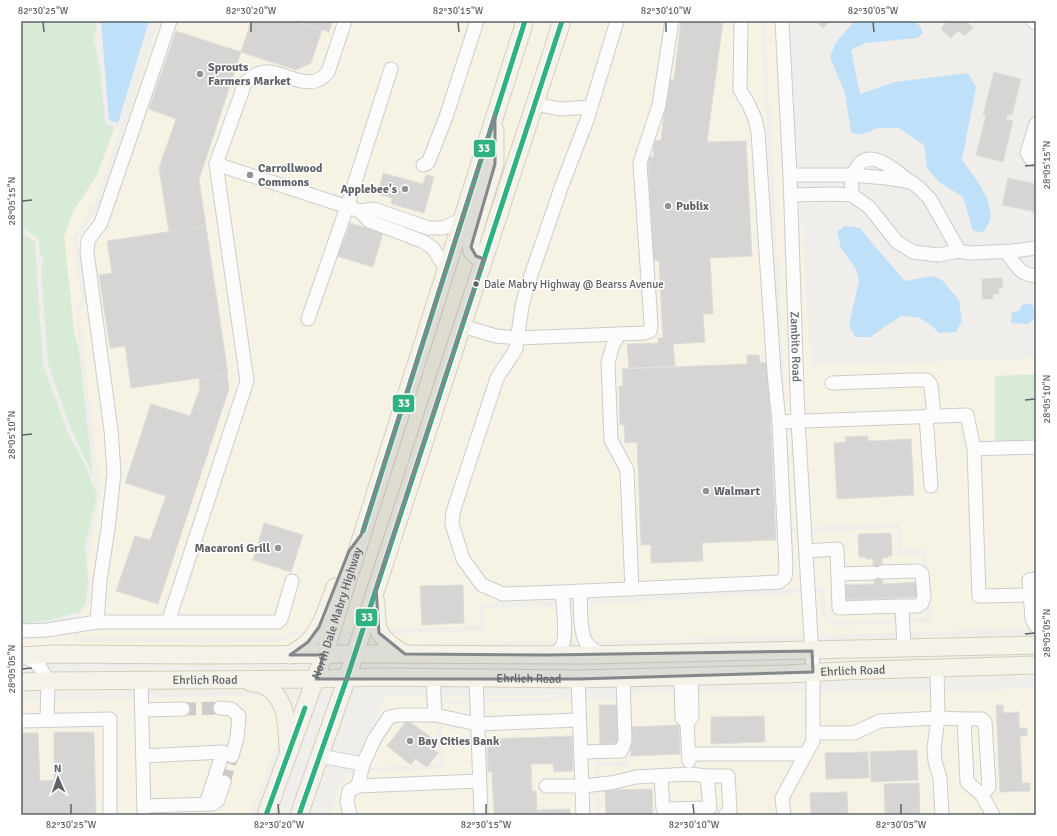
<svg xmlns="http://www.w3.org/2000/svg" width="1057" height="836" font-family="Signika,sans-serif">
<rect width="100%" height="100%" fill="#efeeea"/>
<!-- commercial -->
<g fill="#f7f3e4">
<polygon points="159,21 761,21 788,533 897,528 898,555 923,555 926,618 836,622 826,614 824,587 597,599 479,603 479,626 292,631 281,637 79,637 79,616 91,601 88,560 100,489 79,309 87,303 77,238 98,209"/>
<polygon points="765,21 777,21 799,528 792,528"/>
<polygon points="114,127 120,127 94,206 73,237 82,301 76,305 75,308 79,351 74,330 64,235 74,210 97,175"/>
<polygon points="800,200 811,366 1036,358 1036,374 995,376 1036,447 1036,628 816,635 814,593 820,592 822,615 835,626 926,623 930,621 931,618 927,553 923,549 902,550 901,528 899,524 896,523 810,527 803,420 796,201"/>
<polygon points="803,593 806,635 646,640 399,644 394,641 392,634 481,631 484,626 483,608 597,604"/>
<polygon points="74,618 75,639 80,642 281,642 293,636 307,636 294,646 21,649 21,629 49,625"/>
<polygon points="1036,688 1036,811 993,815 789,815 788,799 817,744 818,692 996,690"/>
<polygon points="807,692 807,740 778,815 600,815 599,766 625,767 629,764 630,699 627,694"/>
<polygon points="267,695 272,699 282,730 250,815 21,815 21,702"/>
<polygon points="610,695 445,700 437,709 439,764 358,768 384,697"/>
<polygon points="625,699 625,762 595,761 595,815 330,815 345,774 443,768 441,710 446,704"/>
</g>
<!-- green -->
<g fill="#d8ebd6">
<polygon points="21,21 96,21 97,28 93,37 100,70 105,120 107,124 113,126 114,129 97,175 74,210 64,235 74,330 79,351 93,475 71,429 48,363 41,270 43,259 40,255 39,240 21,226"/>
<polygon points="21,232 35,242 43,365 67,431 86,468 97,495 85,545 88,580 86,602 80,612 49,620 23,624 21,623"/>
<polygon points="1036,374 1036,447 995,448 995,376"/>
</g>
<!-- water -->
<g fill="#bfe0f9">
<polygon points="101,21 149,21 118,123 109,120"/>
<path d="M853,21H914L920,26L923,33L917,38L865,43L851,50L860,94L895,82L968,73L976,87L962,160C973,175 994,200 990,219C989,224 985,229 983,233L973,230L963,197L939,182L927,168L924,145L899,128H879L859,135L851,132L845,93L830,57L836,42L852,24Z"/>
<polygon points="845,226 860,228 872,243 905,281 933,276 942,280 959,300 962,321 956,332 939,333 931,325 918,317 901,316 870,337 855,337 849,325 859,281 856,269 841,248 837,232"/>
<polygon points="1023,304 1032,304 1036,317 1028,324 1011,323 1012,312 1019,311"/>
</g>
<!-- building -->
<g fill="#d6d5d3" stroke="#deddd9">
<polygon points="251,21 295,21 322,30 311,63 296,70 241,52"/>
<polygon points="295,21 333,21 329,32"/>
<polygon points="681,21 723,21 707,142 746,141 752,256 710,258 713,314 703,314 705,342 673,344 675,366 629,368 627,344 659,343 658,338 663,338 659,261 653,260 648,157 654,157 653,141 661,140 668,79 674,80"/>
<polygon points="816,21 830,21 823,28"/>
<polygon points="947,21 968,21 967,22 973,27 965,36 958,31 951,38 941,29"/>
<polygon points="176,31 241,52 199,180 206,226 169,232 159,168 176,119 149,109"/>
<polygon points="994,72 1021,79 1012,115 1008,114 1006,119 1013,121 1003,162 976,155 986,115 983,115"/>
<polygon points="383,173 423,184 426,175 434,177 424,213 391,204 392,198 378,194"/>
<polygon points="1008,178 1036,184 1036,212 1002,205"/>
<polygon points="350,223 383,233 373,267 337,256 341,242 343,243"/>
<polygon points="206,226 228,374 131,388 125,346 110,348 99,275 112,273 107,241"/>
<polygon points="1002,278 1003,288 999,288 999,294 993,294 993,299 982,299 982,279"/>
<polygon points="747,355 759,355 760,363 768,362 776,540 702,543 703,561 651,563 651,545 641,545 637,442 625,443 624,425 620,425 619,386 623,386 622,369 747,364"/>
<polygon points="227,374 229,389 158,604 116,591 135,536 150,540 166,496 125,483 151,404 190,416 200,388 199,378"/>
<polygon points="868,436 868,441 911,439 914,495 837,499 834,443 846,442 845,437"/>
<polygon points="264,523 303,535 291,572 253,560"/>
<polygon points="891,533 892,556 888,556 888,558 882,558 883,584 919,582 920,597 846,600 845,585 874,584 873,559 866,559 866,557 859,557 858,534"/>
<polygon points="463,585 464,623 422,625 420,586"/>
<polygon points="599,705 621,705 622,743 600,744"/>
<polygon points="996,705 1003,705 1004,713 1019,712 1019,728 1027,728 1027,736 1020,736 1022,783 1030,783 1030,791 1000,792"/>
<polygon points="764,716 765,742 711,744 711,717"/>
<polygon points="407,720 432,738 426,745 438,753 427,767 415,759 411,765 387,746"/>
<polygon points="679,725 680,754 631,756 630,727"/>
<polygon points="54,732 94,732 96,815 21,815 21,733 38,733 40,781 54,780"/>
<polygon points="572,736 573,771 554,772 553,764 531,764 532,791 536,791 537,810 570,809 570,815 494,815 492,772 488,772 487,739"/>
<polygon points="917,750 918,780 871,782 870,752"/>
<polygon points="868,752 869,778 826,779 825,753"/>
<polygon points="919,783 920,815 885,815 884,784"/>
<polygon points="652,789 653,815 606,815 605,790"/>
<polygon points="847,792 848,815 811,815 810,793"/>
</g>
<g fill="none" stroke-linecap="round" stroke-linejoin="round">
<!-- minor-tunnel -->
<g stroke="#cbcbca" stroke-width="13" stroke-dasharray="13 6" stroke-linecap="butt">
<polyline points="183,709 220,708"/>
<polyline points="224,782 232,756"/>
</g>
<defs>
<g id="minor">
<polyline points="617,21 587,120 562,185 528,284 522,306 516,349 497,378 453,512 452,524 463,559 482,585 503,594 562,592 779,582 785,577 786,567 779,422 967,415 974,449 1036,447"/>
<polyline points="741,21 740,90 749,105 755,119 758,132 774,372 779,422"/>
<path id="s1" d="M782,21L790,175L798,421L813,672V741L782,798L784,815"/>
<polyline points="1033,21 1036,23"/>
<polyline points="535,104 560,109 591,107"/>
<polyline points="1036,124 1027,153 1031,159 1036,160"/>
<polyline points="216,164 360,211 374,209 428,228 443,228 461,220"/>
<polyline points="423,165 428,163 446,117 477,21"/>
<polyline points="790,175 852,175 887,178 911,182 918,187 930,199 959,251"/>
<polyline points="791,195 833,194 852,195 869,207 897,242 913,252 938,255 959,251 970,253 1013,251 1036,248"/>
<path d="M852,195C852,189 851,181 852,176C853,173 856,170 857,167C869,146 898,172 910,182"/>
<polyline points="360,211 369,221 422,241 433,248 446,269"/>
<path d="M1007,252C1014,263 1021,277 1036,275"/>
<polyline points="308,319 347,207 391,69"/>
<polyline points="462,326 496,336 518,338 645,333 650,331 651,324 640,163 659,105 672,21"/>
<polyline points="619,334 613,345 608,362 611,440 627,470 632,589"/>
<polyline points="832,383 912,380 927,380 931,385 934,416"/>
<polyline points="926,416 931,486"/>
<polyline points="974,449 979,596 1030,595"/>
<polyline points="806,551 837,549 839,608 902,606 904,649"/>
<polyline points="882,572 918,571 922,574 924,597 922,603 918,606 902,606"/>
<polyline points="838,574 873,573"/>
<polyline points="1036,579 1029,580 1032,619 1036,626"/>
<path d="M580,591C581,605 579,630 586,642C590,649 597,652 604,655"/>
<polyline points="97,622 100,580 108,529 114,473 111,430 87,253 88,240 101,223 170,21"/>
<path d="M168,622L247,381L216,164L245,83C251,77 260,70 270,72C288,74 312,93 328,72L345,21"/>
<polyline points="21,631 47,630 97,622 278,622 281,619 292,581"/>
<path d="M547,655C552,654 558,652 561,648C568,639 563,604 562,592"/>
<polyline points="26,656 40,667 48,681 47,720"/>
<polyline points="937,668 938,718 934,748 935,761 940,778 942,815"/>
<polyline points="681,676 682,718 687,723 692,717 691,676"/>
<polyline points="476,678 481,815"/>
<polyline points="578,679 583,815"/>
<polyline points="141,680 144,815"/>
<polyline points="220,708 231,709 239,716 237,738 232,756"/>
<polyline points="142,710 183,709"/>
<polyline points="435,715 477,724 579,720"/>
<polyline points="964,719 982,719 985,722 989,787 982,795"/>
<polyline points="21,721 110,719 110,815"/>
<polyline points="687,723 689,761"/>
<polyline points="813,733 854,733 880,721 938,718 964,719 967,782 982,795 993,815"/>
<polyline points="580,752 621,751 625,741 623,678"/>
<polyline points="689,754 806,754"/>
<polyline points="143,756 223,752 206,804"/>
<polyline points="320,756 363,764"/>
<polyline points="707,776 728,776 730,810 725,815"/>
<polyline points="358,786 363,764 375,738 389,717 399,715 435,715 433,677"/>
<polyline points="546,786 582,786 611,783 636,777 690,774 707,776 710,808 663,809 661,776"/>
<polyline points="144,806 213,804 218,800 224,782"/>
<polyline points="350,815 347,801 349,791 358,786 479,781"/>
</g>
<g id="major">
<path d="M484,259C471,255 470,251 472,238L495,164V130"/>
<path d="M376,602C376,632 378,638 405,654"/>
<path d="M290,655C296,651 303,647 308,642C322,628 328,605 335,587"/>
<polyline points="21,656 52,654 203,655 371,654 587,655 1036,645"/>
<path id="s2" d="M21,682L48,681L316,679L375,677L578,679L787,674L840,671L1036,665"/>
<path d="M250,682C254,683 259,684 263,685C287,696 287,725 288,747"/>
<path id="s3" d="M266,815L324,655L525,21"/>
<polyline points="299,815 347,678 562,21"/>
</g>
</defs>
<!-- minor casing -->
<use href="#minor" stroke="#cbcccc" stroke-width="15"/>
<!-- major casing -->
<use href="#major" stroke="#d7ceb8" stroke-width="19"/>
<!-- minor -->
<use href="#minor" stroke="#fdfcfc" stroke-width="13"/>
<!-- major -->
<use href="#major" stroke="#f4f2e9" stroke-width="17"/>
<defs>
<g id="bus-1">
<polyline points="363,531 525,21"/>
<polyline points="266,815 305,708"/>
<polyline points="299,815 347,678 562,21"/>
</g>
</defs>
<!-- bus-1 casing -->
<use href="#bus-1" stroke="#fff" stroke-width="8"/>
<!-- bus-1 -->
<use href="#bus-1" stroke="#30b180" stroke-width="5"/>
</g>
<!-- marked area -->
<path fill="#84888a" fill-opacity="0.2" stroke="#84888a" stroke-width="3" stroke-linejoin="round" d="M495,114V164L471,247L476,256L484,259L376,587L379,633L405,654L546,655L812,651L813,672L578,679H316L324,655H290L308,642L319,627L349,551L361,535Z"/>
<!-- ticks -->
<path fill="none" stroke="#5f6368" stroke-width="1.5" d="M43,22L44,32M251,22V32M458,22L459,32M666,22V32M873,22L874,32M1025,166L1035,165M22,201L32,200M1025,400L1035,399M22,435L32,434M1025,634L1035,633M22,669L32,668M71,804V814M278,804L279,814M486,804V814M693,804L694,814M901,804V814"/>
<!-- markers -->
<g fill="#919496" stroke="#fff" stroke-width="1.5">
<circle cx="200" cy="74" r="4"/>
<circle cx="250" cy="175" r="4"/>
<circle cx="405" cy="189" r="4"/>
<circle cx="668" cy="206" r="4"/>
<circle cx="706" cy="491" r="4"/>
<circle cx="278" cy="548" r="4"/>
<circle cx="410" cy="741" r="4"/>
</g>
<circle fill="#5f6368" stroke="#fff" stroke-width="1.5" cx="476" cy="284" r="3.5"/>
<g text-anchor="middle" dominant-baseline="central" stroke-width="3" stroke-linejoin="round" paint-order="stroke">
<!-- bus labels -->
<g font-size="11" fill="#5f6368" stroke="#fff" text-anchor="start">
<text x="484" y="284">Dale Mabry Highway @ Bearss Avenue</text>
</g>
<!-- poi labels -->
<g font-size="12" font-weight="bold" fill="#5f6368" stroke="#fff" text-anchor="start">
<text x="208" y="67">Sprouts<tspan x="208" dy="14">Farmers Market</tspan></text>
<text x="258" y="168">Carrollwood<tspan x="258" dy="14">Commons</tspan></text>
<text x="397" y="189" text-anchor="end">Applebee's</text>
<text x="676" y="206">Publix</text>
<text x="714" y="491">Walmart</text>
<text x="270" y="548" text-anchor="end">Macaroni Grill</text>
<text x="418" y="741">Bay Cities Bank</text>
</g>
<!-- street labels -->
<g font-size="12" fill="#5f6368" stroke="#fff">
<text stroke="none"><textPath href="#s1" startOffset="326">Zambito Road</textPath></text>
<text stroke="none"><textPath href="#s3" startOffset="214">North Dale Mabry Highway</textPath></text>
<text stroke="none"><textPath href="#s2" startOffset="832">Ehrlich Road</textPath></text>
<text stroke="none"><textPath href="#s2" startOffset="508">Ehrlich Road</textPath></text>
<text stroke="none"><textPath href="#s2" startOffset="184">Ehrlich Road</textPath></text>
</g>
</g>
<g stroke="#fff" stroke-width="1.5">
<rect x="473" y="139" width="23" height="19" rx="4" fill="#30b180"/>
<rect x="392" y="394" width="23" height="19" rx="4" fill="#30b180"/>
<rect x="355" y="608" width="23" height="19" rx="4" fill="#30b180"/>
</g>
<g font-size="11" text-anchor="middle" font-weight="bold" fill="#fff">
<text x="484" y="152">33</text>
<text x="404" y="407">33</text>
<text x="367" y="621">33</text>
</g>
<!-- border -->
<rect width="1057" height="836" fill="none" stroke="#ffffff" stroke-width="44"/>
<!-- north arrow -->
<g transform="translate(58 778) rotate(358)" stroke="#ffffff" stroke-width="3" paint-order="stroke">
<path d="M0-3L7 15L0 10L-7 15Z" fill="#5f6368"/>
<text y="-6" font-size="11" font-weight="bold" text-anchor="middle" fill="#5f6368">N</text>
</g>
<rect x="22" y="22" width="1013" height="792" fill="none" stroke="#5f6368" stroke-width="1.5"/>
<g font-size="10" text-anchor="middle" fill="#5f6368">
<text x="43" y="14">82°30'25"W</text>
<text x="251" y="14">82°30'20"W</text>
<text x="458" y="14">82°30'15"W</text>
<text x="666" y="14">82°30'10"W</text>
<text x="873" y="14">82°30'05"W</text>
<text transform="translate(1046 165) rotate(-90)" y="4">28°05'15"N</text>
<text transform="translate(11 201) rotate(-90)" y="4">28°05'15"N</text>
<text transform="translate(1046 399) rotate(-90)" y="4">28°05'10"N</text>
<text transform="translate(11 435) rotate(-90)" y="4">28°05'10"N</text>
<text transform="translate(1046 633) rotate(-90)" y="4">28°05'05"N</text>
<text transform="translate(11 669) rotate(-90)" y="4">28°05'05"N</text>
<text x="71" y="828">82°30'25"W</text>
<text x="279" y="828">82°30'20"W</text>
<text x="486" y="828">82°30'15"W</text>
<text x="694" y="828">82°30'10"W</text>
<text x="901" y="828">82°30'05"W</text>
</g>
</svg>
